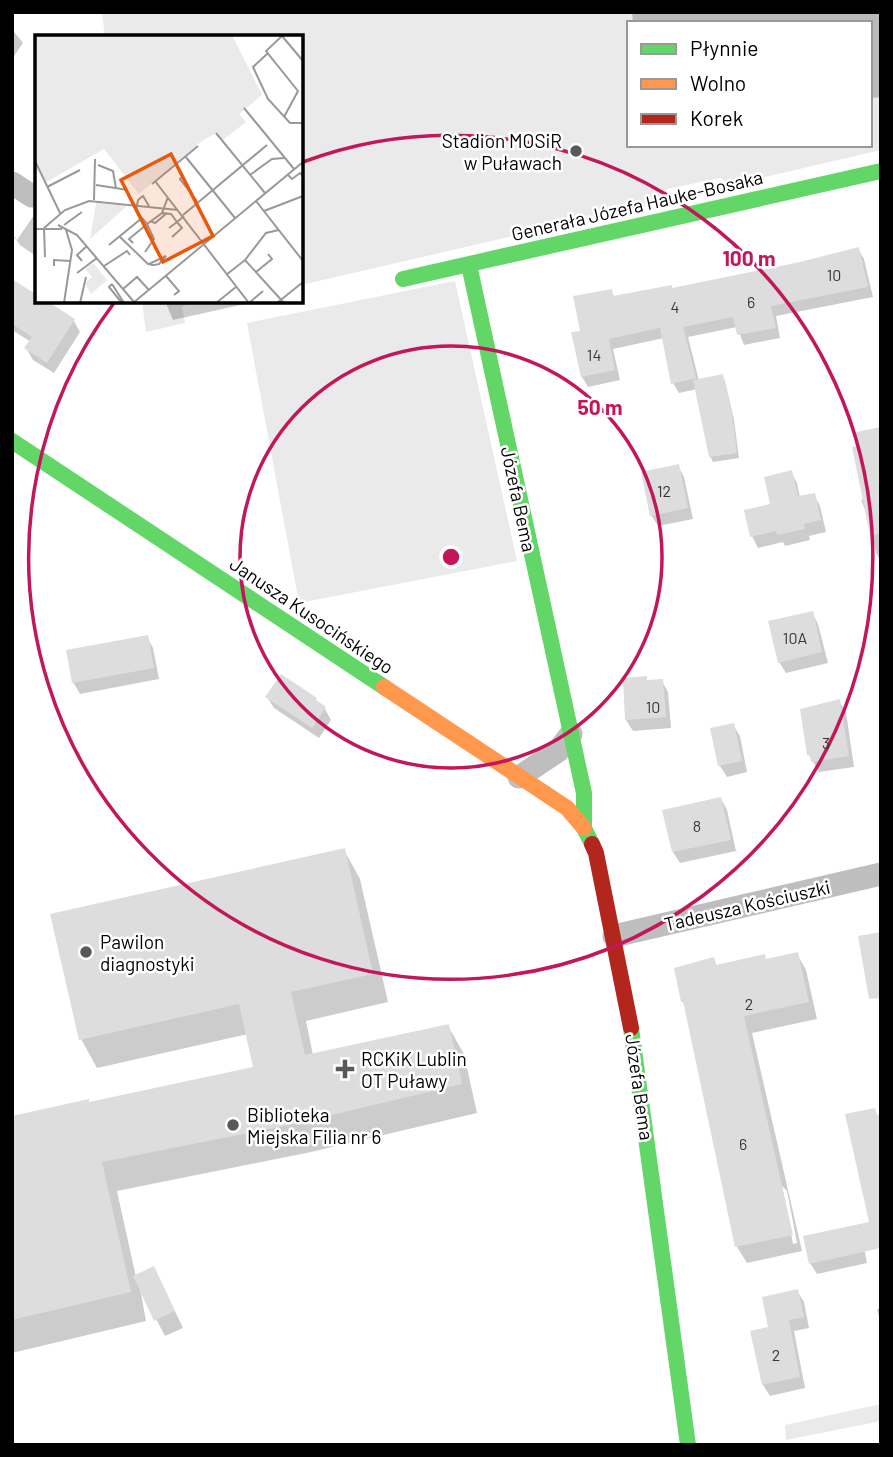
<svg xmlns="http://www.w3.org/2000/svg" width="893" height="1457" font-family="Barlow,sans-serif">
<rect width="100%" height="100%" fill="#fff"/>
<!-- green -->
<g fill="#eaeaea" fill-rule="evenodd">
<path d="M102,12H881V150L731,185L720,178L667,189L661,202L301,285V37H105ZM629,23H870V145H629Z"/>
<polygon points="455,281 517,561 299,603 247,323"/>
<polygon points="142,301 203,301 182,306 185,323 146,332"/>
<polygon points="881,1404 881,1421 786,1440 785,1425"/>
</g>
<!-- shadow -->
<g fill="#0003" fill-rule="evenodd">
<polygon points="632,12 881,12 881,97 870,98 870,23 633,23"/>
<polygon points="12,29 23,43 12,59"/>
<polygon points="34,215 37,217 36,256 20,245 15,238 12,243 12,233 17,240"/>
<polygon points="858,249 864,259 873,297 776,316 780,338 744,345 737,327 688,337 699,381 722,376 725,381 734,420 739,458 713,462 710,456 697,389 679,393 673,383 664,338 613,349 620,380 588,387 582,377 573,334 582,332 611,291 615,298 672,289 801,264"/>
<polygon points="12,298 43,301 74,321 80,332 54,373 33,360 26,348 31,342 12,330"/>
<polygon points="165,301 258,301 173,320"/>
<polygon points="881,429 881,561 876,553 869,519 861,500 865,499 861,447"/>
<polygon points="678,466 684,477 693,519 658,526 651,515"/>
<polygon points="791,472 797,483 800,498 814,495 820,506 826,532 809,536 810,540 785,546 783,542 758,548 752,536"/>
<polygon points="812,613 818,624 828,663 786,673 779,662"/>
<polygon points="147,637 153,648 159,679 80,694 73,682"/>
<polygon points="625,680 662,681 668,692 671,728 633,731 626,720"/>
<polygon points="267,697 325,709 331,720 319,738 274,708"/>
<polygon points="839,701 846,712 854,767 819,772 809,755"/>
<polygon points="733,725 740,736 747,772 727,777 720,766"/>
<polygon points="721,799 727,810 736,851 680,863 673,852"/>
<polygon points="344,850 360,879 388,1002 306,1021 313,1055 448,1026 464,1054 477,1113 311,1152 117,1191 136,1277 162,1284 183,1328 165,1336 140,1288 146,1321 12,1353 12,1220 89,1104 255,1068 248,1034 97,1068 81,1039"/>
<path d="M797,954L806,970L817,1019L752,1033L802,1251L747,1263L737,1247L686,1007L682,1001L713,959L717,966L767,961ZM782,1186L787,1191L797,1243L793,1244Z"/>
<polygon points="862,1238 867,1263 817,1274 810,1263"/>
<polygon points="797,1291 804,1302 809,1328 794,1331 805,1388 770,1396 763,1385 771,1329"/>
<polygon points="881,1308 881,1324 877,1309"/>
</g>
<!-- building -->
<g fill="#ddd">
<polygon points="859,247 868,287 771,306 776,328 737,335 733,317 683,327 696,378 671,384 660,328 609,339 615,370 581,377 571,332 580,331 573,296 612,289 613,296 672,285 672,288 800,262"/>
<polygon points="12,279 37,295 37,301 47,301 75,319 47,363 24,348 32,337 12,324"/>
<polygon points="723,374 732,414 737,453 709,457 693,380"/>
<polygon points="881,427 881,534 870,535 852,447 859,445 856,432"/>
<polygon points="679,464 688,508 650,516 641,472"/>
<polygon points="792,470 798,496 815,493 821,520 804,524 805,529 777,535 776,531 750,537 744,510 770,504 764,477"/>
<polygon points="813,611 822,652 778,663 768,621"/>
<polygon points="148,635 154,668 72,683 66,650"/>
<polygon points="281,674 317,698 316,700 326,707 312,728 265,697"/>
<polygon points="647,676 647,680 663,679 666,717 625,720 623,678"/>
<polygon points="840,699 849,756 811,762 810,755 807,755 800,709"/>
<polygon points="734,723 742,761 718,766 710,728"/>
<polygon points="721,797 731,840 672,852 662,810"/>
<polygon points="345,848 373,974 291,992 305,1055 449,1024 462,1084 294,1124 102,1162 131,1292 12,1320 12,1116 89,1099 89,1102 253,1067 239,1004 79,1040 50,914"/>
<polygon points="881,932 881,998 869,999 858,936"/>
<polygon points="798,952 809,1002 744,1016 793,1235 735,1247 683,1001 681,1002 674,968 714,957 716,965 765,954 766,959"/>
<polygon points="875,1108 877,1115 881,1114 881,1248 809,1264 803,1236 869,1222 845,1114"/>
<polygon points="154,1266 175,1311 154,1321 133,1276"/>
<polygon points="798,1289 804,1317 789,1320 800,1377 762,1385 750,1331 768,1327 762,1297"/>
</g>
<g fill="none" stroke-linecap="round" stroke-linejoin="round">
<!-- street -->
<g stroke="#bebebe" stroke-width="23">
<polyline points="12,183 32,196"/>
<polyline points="519,777 558,751 571,734"/>
<polyline points="614,936 881,874"/>
</g>
<!-- fast -->
<g stroke="#63d668" stroke-width="16">
<polyline points="469,265 584,793 584,828 592,844"/>
<polyline points="403,279 881,171"/>
<polyline points="12,441 384,687"/>
<polyline points="631,1028 688,1445"/>
</g>
<!-- slow -->
<polyline stroke="#ff974d" stroke-width="16" points="384,687 567,808 584,828"/>
<!-- jam -->
<polyline stroke="#b3261e" stroke-width="16" points="592,844 596,853 631,1028"/>
</g>
<!-- distance rings -->
<g fill="none" stroke="#c2185b" stroke-width="3.5">
<circle cx="451" cy="557" r="211"/>
<path d="M303 162A422 422 0 1 1 114 303"/>
</g>
<!-- markers -->
<g fill="#595959" stroke="#fff" stroke-width="2.5">
<circle cx="576" cy="151" r="7"/>
<circle cx="86" cy="952" r="7"/>
<path d="M341.5 1058.5h7v7h7v7h-7v7h-7v-7h-7v-7h7z"/>
<circle cx="233" cy="1125" r="7"/>
</g>
<g text-anchor="middle" dominant-baseline="central" stroke-width="5" stroke-linejoin="round" paint-order="stroke">
<!-- number labels -->
<g font-size="16" fill="#373737">
<text x="834" y="274">10</text>
<text x="751" y="301">6</text>
<text x="675" y="306">4</text>
<text x="594" y="354">14</text>
<text x="664" y="490">12</text>
<text x="795" y="637">10A</text>
<text x="653" y="706">10</text>
<text x="826" y="742">3</text>
<text x="697" y="825">8</text>
<text x="749" y="1003">2</text>
<text x="743" y="1143">6</text>
<text x="776" y="1354">2</text>
</g>
<!-- poi labels -->
<g font-size="19" fill="#000" stroke="#fff" text-anchor="start">
<text x="562" y="140" text-anchor="end">Stadion MOSiR<tspan x="562" dy="22">w Puławach</tspan></text>
<text x="100" y="941">Pawilon<tspan x="100" dy="22">diagnostyki</tspan></text>
<text x="361" y="1058">RCKiK Lublin<tspan x="361" dy="22">OT Puławy</tspan></text>
<text x="247" y="1114">Biblioteka<tspan x="247" dy="22">Miejska Filia nr 6</tspan></text>
</g>
<!-- street labels -->
<g font-size="19" fill="#000" stroke="#fff">
<text transform="translate(637 205) rotate(-13)">Generała Józefa Hauke-Bosaka</text>
<text transform="translate(519 499) rotate(78)">Józefa Bema</text>
<text transform="translate(312 615) rotate(34)">Janusza Kusocińskiego</text>
<text transform="translate(747 905) rotate(-13)">Tadeusza Kościuszki</text>
<text transform="translate(640 1087) rotate(82)">Józefa Bema</text>
</g>
</g>
<!-- overview -->
<g transform="translate(35 35)">
<rect width="268" height="268" fill="#fff"/>
<path d="M0,0H197L227,60L204,79L211,87L188,105L182,98L168,105L104,159L69,114L10,148L0,124ZM61,168L92,171L55,204ZM58,228L72,245L56,259L50,248L57,242L50,234Z" fill="#eaeaea"/>
<path fill="none" stroke="#999" stroke-width="2" d="M248,0L231,16L263,56L249,82M247,1L268,26M232,19L218,32L233,64L255,88H268M209,73L259,134M181,98L230,158M150,121L200,183M0,126L25,178M63,130L78,136L81,153M252,139L257,144L265,138L268,141M215,140L237,124L249,123M148,141L145,144L162,166M120,146L214,268L228,256M117,149L163,111M61,150L93,155M12,152L45,135M59,165L60,124M221,166L268,226M229,176L268,161M127,178L136,179L142,187L149,181M148,180L232,110M106,182L101,176L103,165L108,161L114,171M115,186L120,188L132,178M23,190L42,200L99,267M29,190L47,177M9,193L30,175L54,166L143,175M9,193L10,222M134,193L142,187L147,193L137,202M0,194H27M84,201L113,229H114L117,230H119L124,229L131,221L114,229M98,208L94,204L111,190M74,210L107,183L112,189M110,217L119,204L112,189L127,178L133,162M210,225L231,198L244,195M47,226L42,220L52,211M19,231V225L35,226M69,231L92,216L95,220M221,237L237,224L233,219M42,238L62,223M191,240L210,225L249,268M131,241L144,256L139,260M77,249L74,252L87,268M77,249L89,268M88,254L102,242L114,255M29,268L37,215L31,195M45,268L51,242M98,268L268,127M181,268L201,252M242,268L268,247"/>
<path fill="#e8590c" fill-opacity="0.15" stroke="#e8590c" stroke-width="3.5" d="M136,119L178,201L128,227L86,145Z"/>
<rect width="268" height="268" fill="none" stroke="#000" stroke-width="3.5"/>
</g>
<circle cx="451" cy="557" r="10" fill="#c2185b" stroke="#fff" stroke-width="3.5"/>
<g font-size="21" text-anchor="middle" font-weight="bold" fill="#c2185b" stroke="#fff" stroke-width="5" stroke-linejoin="round" paint-order="stroke">
<text x="749" y="266">100 m</text>
<text x="600" y="415">50 m</text>
</g>
<!-- border -->
<rect width="893" height="1457" fill="none" stroke="#000000" stroke-width="28"/>
<!-- legend -->
<rect x="627" y="21" width="245" height="126" fill="#ffffff" stroke="#999999" stroke-width="2"/>
<rect x="641" y="44" width="35" height="10" fill="#63d668" stroke="#999999" stroke-width="2"/>
<text x="690" y="56" font-size="21" fill="#000000">Płynnie</text>
<rect x="641" y="79" width="35" height="10" fill="#ff974d" stroke="#999999" stroke-width="2"/>
<text x="690" y="91" font-size="21" fill="#000000">Wolno</text>
<rect x="641" y="114" width="35" height="10" fill="#b3261e" stroke="#999999" stroke-width="2"/>
<text x="690" y="126" font-size="21" fill="#000000">Korek</text>
</svg>
